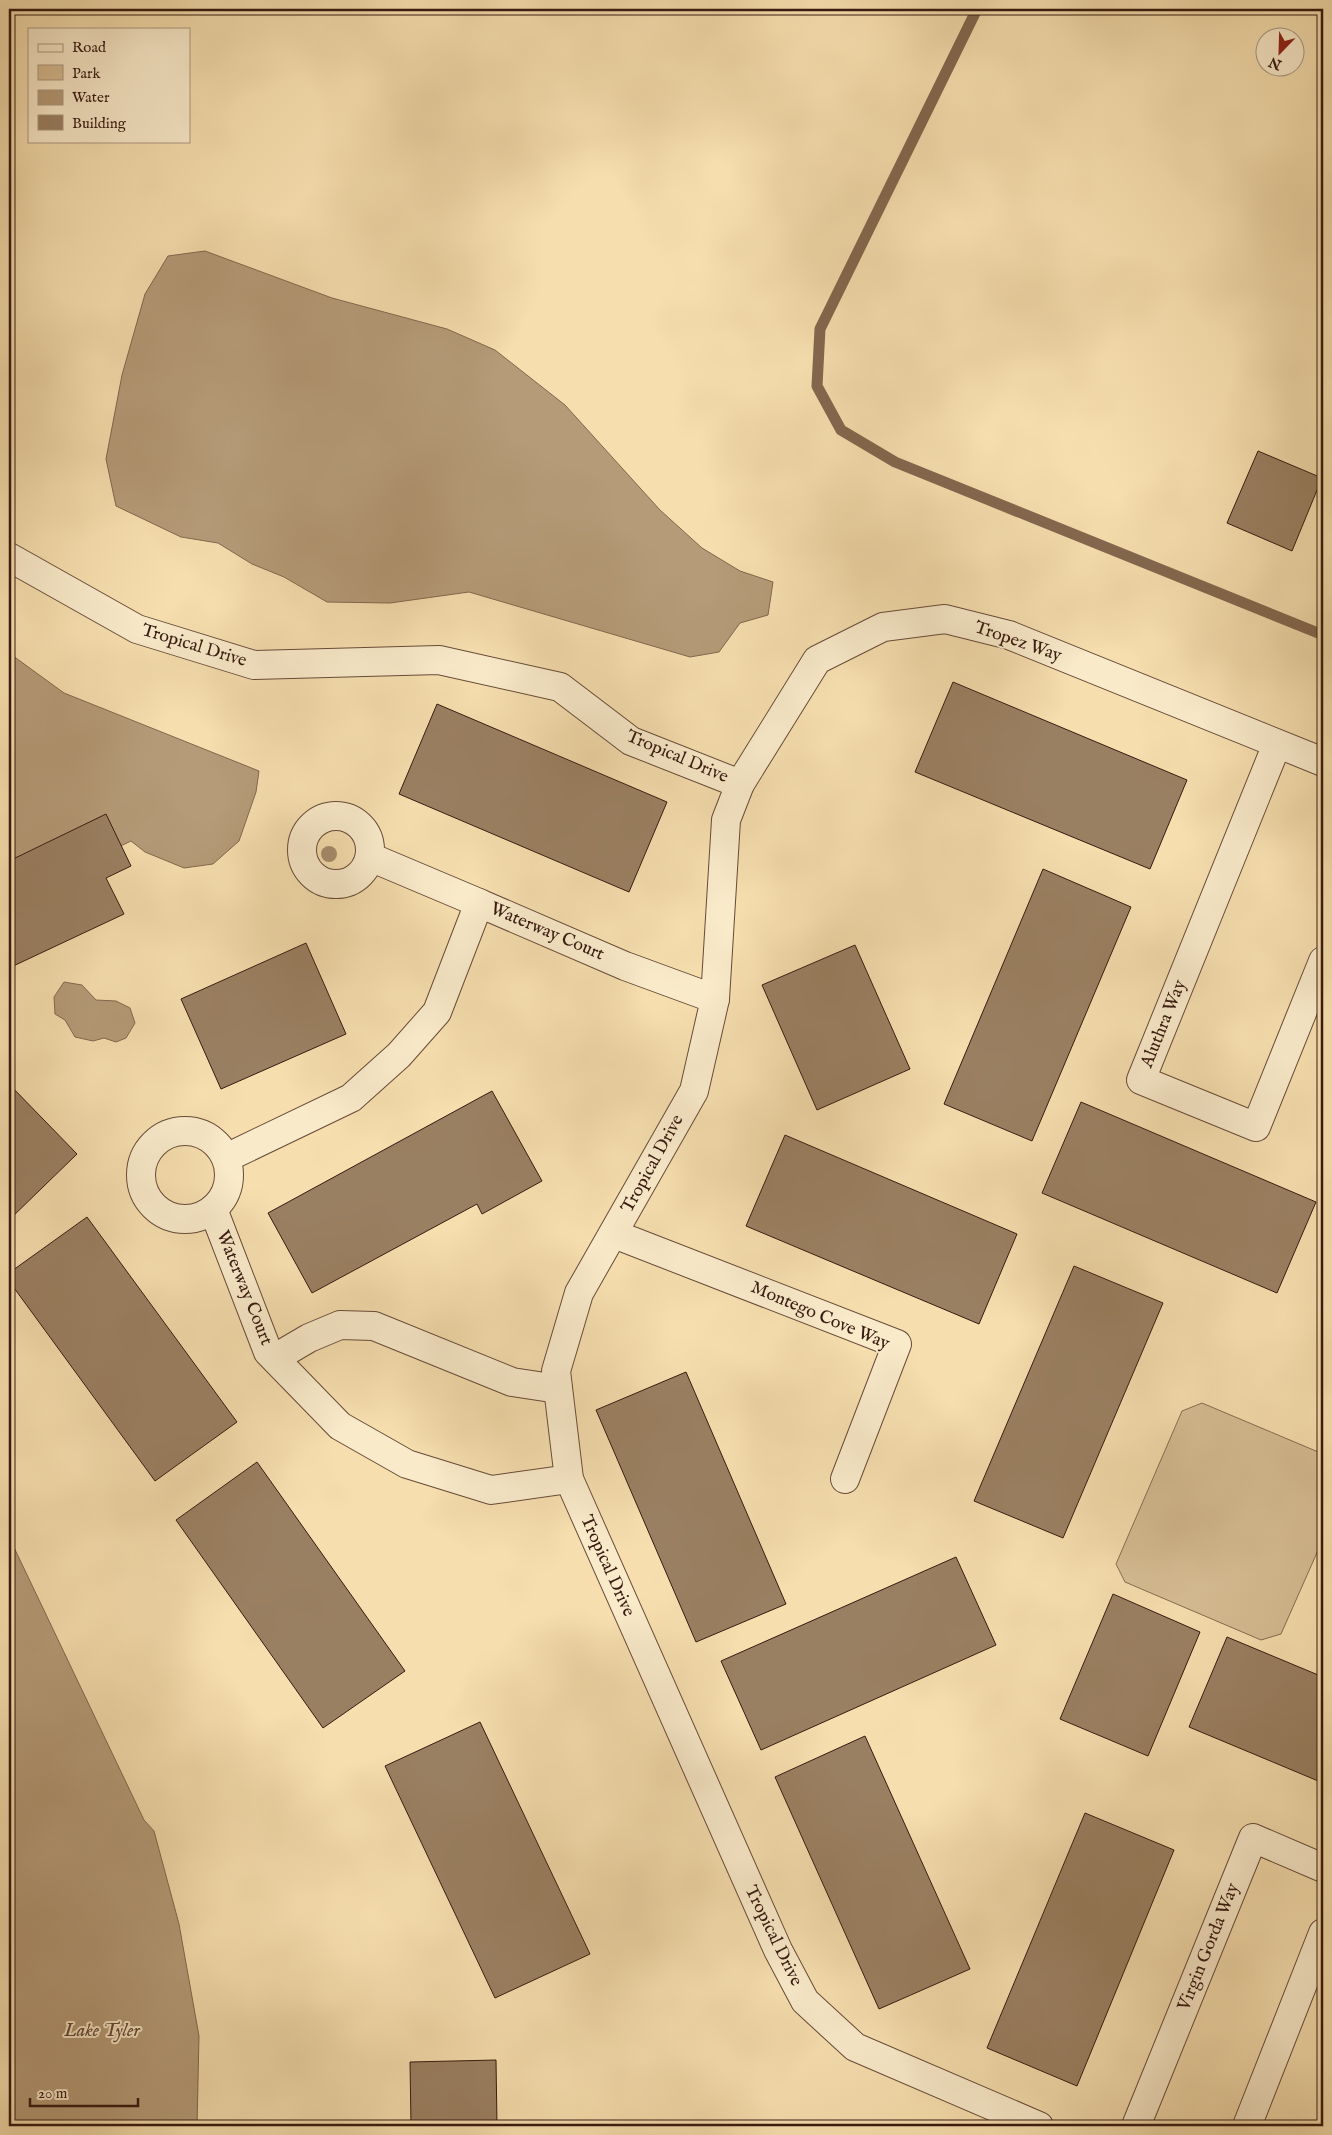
<svg xmlns="http://www.w3.org/2000/svg" width="1332" height="2135" font-family="'IM FELL English',serif">
<rect width="100%" height="100%" fill="#f6deae"/>
<filter id="stains"><feTurbulence type="fractalNoise" baseFrequency=".004" numOctaves="4"/><feColorMatrix values="0 0 0 0 .2 0 0 0 0 .09 0 0 0 0 .02 0 0 0 .5 -.17"/></filter>
<radialGradient id="worn" r=".72"><stop offset=".6" stop-color="#630" stop-opacity="0"/><stop offset="1" stop-color="#630" stop-opacity=".3"/></radialGradient>
<!-- green -->
<polygon fill="#d6bd93" stroke="#866c52" points="1202,1403 1323,1454 1323,1539 1281,1634 1261,1640 1125,1582 1116,1564 1182,1411"/>
<!-- water -->
<g fill="#b59b78" stroke="#83674e">
<polygon points="205,251 332,298 447,329 495,350 565,405 660,510 702,548 740,571 773,582 768,615 740,623 719,652 690,657 469,592 390,603 327,602 284,577 252,564 218,543 181,537 116,506 106,459 122,375 145,294 168,256"/>
<polygon points="9,653 64,693 259,771 256,792 239,841 213,864 184,868 145,852 131,841 9,900"/>
<polygon points="64,982 82,985 96,1000 116,1001 130,1008 135,1023 126,1038 116,1042 104,1038 93,1041 75,1037 65,1020 55,1014 54,997"/>
<polygon points="9,1537 144,1820 154,1831 179,1924 199,2036 197,2126 9,2126"/>
</g>
<g fill="none" stroke-linecap="round" stroke-linejoin="round">
<!-- stream -->
<polyline stroke="#83674e" stroke-width="11" points="977,9 820,329 817,386 841,430 895,462 1323,635"/>
</g>
<!-- building -->
<g fill="#9a8062" stroke="#371a10">
<polygon points="1258,451 1322,478 1292,551 1227,523"/>
<polygon points="953,682 1187,780 1150,869 915,772"/>
<polygon points="437,704 667,802 629,892 399,794"/>
<polygon points="106,814 131,866 106,878 124,914 9,968 9,861"/>
<polygon points="1043,869 1131,907 1032,1141 944,1104"/>
<polygon points="306,943 346,1034 221,1089 181,999"/>
<polygon points="855,945 910,1069 817,1110 762,985"/>
<polygon points="9,1084 77,1154 9,1220"/>
<polygon points="492,1091 542,1181 482,1214 477,1204 312,1293 268,1213"/>
<polygon points="1081,1102 1316,1202 1277,1293 1042,1193"/>
<polygon points="785,1135 1017,1234 979,1324 746,1226"/>
<polygon points="87,1217 237,1422 155,1481 9,1281 9,1273"/>
<polygon points="1074,1266 1163,1303 1063,1538 974,1501"/>
<polygon points="686,1372 786,1604 696,1642 596,1410"/>
<polygon points="257,1462 405,1671 323,1728 176,1520"/>
<polygon points="956,1557 996,1645 761,1750 721,1661"/>
<polygon points="1113,1594 1200,1632 1148,1756 1060,1719"/>
<polygon points="1227,1637 1323,1677 1323,1783 1189,1727"/>
<polygon points="480,1722 590,1954 495,1998 385,1766"/>
<polygon points="865,1736 970,1969 879,2009 775,1777"/>
<polygon points="1085,1813 1174,1850 1077,2086 987,2048"/>
<polygon points="496,2060 497,2126 411,2126 410,2062"/>
</g>
<g fill="none" stroke-linecap="round" stroke-linejoin="round">
<defs>
<g id="minor">
<polyline points="9,557 137,629 254,665 439,660 560,687 631,741 740,784 726,820 715,999 694,1091 579,1293 556,1371 569,1479 778,1950 805,2001 855,2047 1039,2126"/>
<polyline points="1277,744 1141,1080 1256,1127 1323,961"/>
<polyline points="740,784 817,660 883,627 945,619 1009,635 1323,762"/>
<circle cx="336" cy="850" r="34"/>
<polyline points="370,857 479,903"/>
<circle cx="185" cy="1175" r="44"/>
<polyline points="226,1158 351,1098 399,1055 437,1012 479,903 625,966 715,999"/>
<polyline points="213,1209 268,1352 340,1426 407,1464 491,1490 569,1479"/>
<polyline points="614,1234 897,1344 845,1479"/>
<polyline points="275,1358 309,1338 340,1325 374,1326 512,1382 558,1389"/>
<polyline points="1136,2126 1253,1838 1323,1868"/>
<polyline points="1247,2126 1323,1933"/>
</g>
</defs>
<!-- minor casing -->
<use href="#minor" stroke="#674b38" stroke-width="30"/>
<!-- minor -->
<use href="#minor" stroke="#f9eaca" stroke-width="28"/>
</g>
<!-- trees -->
<circle fill="#a78d6d" cx="329" cy="854" r="8"/>
<g text-anchor="middle" dominant-baseline="central" stroke-width="4" stroke-linejoin="round" paint-order="stroke">
<!-- street labels -->
<g font-size="18" fill="#371a10" stroke="#f9eaca">
<text transform="translate(1018 642) rotate(19)">Tropez Way</text>
<text transform="translate(194 646) rotate(17)">Tropical Drive</text>
<text transform="translate(677 757) rotate(23)">Tropical Drive</text>
<text transform="translate(547 932) rotate(23)">Waterway Court</text>
<text transform="translate(1164 1024) rotate(-68)">Aluthra Way</text>
<text transform="translate(653 1164) rotate(-61)">Tropical Drive</text>
<text transform="translate(244 1288) rotate(68)">Waterway Court</text>
<text transform="translate(820 1316) rotate(23)">Montego Cove Way</text>
<text transform="translate(607 1566) rotate(66)">Tropical Drive</text>
<text transform="translate(773 1936) rotate(64)">Tropical Drive</text>
<text transform="translate(1209 1947) rotate(-68)">Virgin Gorda Way</text>
</g>
<!-- water labels -->
<g font-size="19" font-style="italic" fill="#634734" stroke="#f9eaca">
<text x="102" y="2031">Lake Tyler</text>
</g>
</g>
<!-- margin -->
<rect width="1332" height="2135" fill="none" stroke="#f6deae" stroke-width="30"/>
<rect x="10" y="10" width="1312" height="2115" fill="none" stroke="#371a10" stroke-width="2.5"/>
<rect x="15" y="15" width="1302" height="2105" fill="none" stroke="#371a10"/>
<!-- legend -->
<rect x="28" y="28" width="162" height="115" fill="#f9eaca" stroke="#ab9780"/>
<rect x="38" y="44" width="25" height="8" fill="#f9eaca" stroke="#ab9780"/>
<text x="72" y="52" font-size="15" fill="#371a10">Road</text>
<rect x="38" y="65" width="25" height="15" fill="#d6bd93" stroke="#ab9780"/>
<text x="72" y="78" font-size="15" fill="#371a10">Park</text>
<rect x="38" y="90" width="25" height="15" fill="#b59b78" stroke="#ab9780"/>
<text x="72" y="102" font-size="15" fill="#371a10">Water</text>
<rect x="38" y="115" width="25" height="15" fill="#9a8062" stroke="#ab9780"/>
<text x="72" y="128" font-size="15" fill="#371a10">Building</text>
<!-- north arrow -->
<g transform="translate(1280 52) rotate(203)"><circle r="24" fill="#f9eaca" stroke="#ab9780"/>
<path d="M0-4L9 19L0 12L-9 19Z" fill="#8f2418"/>
<text y="-8" font-size="14" font-weight="bold" text-anchor="middle" fill="#371a10">N</text>
</g>
<!-- scale -->
<path d="M30 2098v8h108v-8" fill="none" stroke="#371a10" stroke-width="2.5"/>
<text x="38" y="2098" font-size="15" fill="#371a10" stroke="#f9eaca" stroke-width="4" paint-order="stroke">20 m</text>
<rect width="100%" height="100%" filter="url(#stains)"/>
<rect width="100%" height="100%" fill="url(#worn)"/>
</svg>
